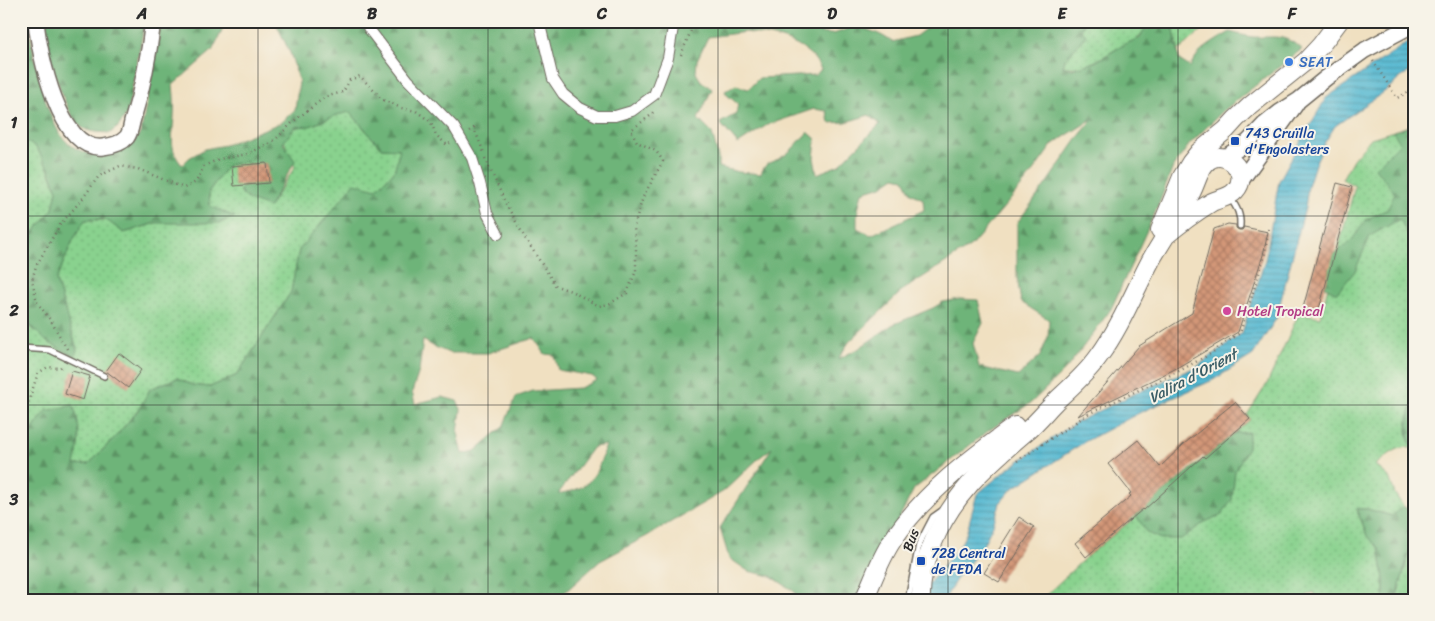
<svg xmlns="http://www.w3.org/2000/svg" width="1435" height="621" font-family="Sriracha,sans-serif">
<defs>
<pattern id="grass-dots" width="8" height="8" patternUnits="userSpaceOnUse" patternTransform="scale(1.25)"><rect width="8" height="8" fill="#89d28e"/><path d="M2 2h.1M6 6h.1" fill="none" stroke="#76b47b" stroke-width="1.8" stroke-linecap="round"/></pattern>
<pattern id="forest-firs" width="22" height="20" patternUnits="userSpaceOnUse" patternTransform="scale(1.25)"><rect width="22" height="20" fill="#6eb479"/><path d="M5 1l3.5 6h-7zM16 11l3.5 6h-7z" fill="#5b9363"/></pattern>
<pattern id="water-rules" width="6" height="5" patternUnits="userSpaceOnUse" patternTransform="scale(1.25)"><rect width="6" height="5" fill="#53b8d1"/><path d="M0 2.5h6" fill="none" stroke="#4596aa"/></pattern>
<pattern id="building-cross-hatch" width="8" height="8" patternUnits="userSpaceOnUse" patternTransform="scale(1.25)"><rect width="8" height="8" fill="#d39778"/><path d="M0 0l8 8M0 8l8-8" fill="none" stroke="#ab7b63"/></pattern>
</defs>
<rect width="100%" height="100%" fill="#f7f3e8"/>
<filter id="ink" filterUnits="userSpaceOnUse"><feTurbulence type="fractalNoise" baseFrequency=".02" numOctaves="2"/><feDisplacementMap in="SourceGraphic" scale="10" xChannelSelector="R" yChannelSelector="G"/><feConvolveMatrix kernelMatrix="1 2 1 2 8 2 1 2 1" color-interpolation-filters="sRGB"/></filter>
<filter id="wash" filterUnits="userSpaceOnUse"><feTurbulence type="fractalNoise" baseFrequency=".0096" numOctaves="4" result="noise"/><feDisplacementMap in="SourceGraphic" scale="20" xChannelSelector="R" yChannelSelector="G"/><feGaussianBlur stdDeviation="1.12" result="paint"/><feColorMatrix in="noise" values="0 0 0 0 0 0 0 0 0 0 0 0 0 0 0 0 0 1.4 0 .05"/><feComposite in="paint" operator="in"/></filter>
<g filter="url(#wash)">
<rect width="100%" height="100%" fill="#f0e0c1"/>
<!-- grass -->
<g fill="url(#grass-dots)" stroke="#5a7e5c">
<path d="M1085,21H1136L1146,29C1138,41 1136,39 1124,45C1104,55 1086,72 1062,66L1065,59L1086,35L1081,30Z"/>
<polygon points="1172,21 1213,21 1178,51"/>
<polygon points="350,112 381,148 400,149 394,172 376,189 299,250 291,292 237,375 210,387 192,385 177,378 150,389 139,409 116,436 89,464 75,465 79,438 46,411 28,436 21,439 21,316 34,330 77,349 56,280 73,240 85,220 107,220 124,233 210,206 209,191 228,165 246,161 255,171 269,207 295,167 284,141 296,127 313,125 339,114"/>
<path d="M1414,125V399C1410,415 1401,434 1414,448V450C1401,441 1385,458 1375,465L1389,477L1395,494L1403,506L1392,516L1367,509H1356L1362,522L1367,536L1379,548L1384,579V600H1317L1314,592L1299,600H1041L1086,557L1144,510L1250,420L1247,415L1267,384L1299,313L1320,317L1355,186L1342,179L1353,159L1371,138Z"/>
<polygon points="21,139 36,147 48,168 57,190 53,209 34,232 26,258 22,281 23,292 21,292"/>
<polygon points="1414,534 1414,600 1396,600"/>
</g>
<!-- forest -->
<g fill="url(#forest-firs)" stroke="#4c7052" fill-rule="evenodd">
<path d="M21,21H28C33,51 45,124 68,143C78,151 91,156 103,155C120,153 132,146 141,132L157,48L161,21H222V31L212,51L173,85C174,95 175,106 174,116C173,135 168,149 182,165L189,158L205,149L225,145L280,123L295,110L299,82L291,55L275,21H800C806,29 822,35 832,34C840,33 848,27 855,28C868,28 883,35 892,42L916,36L932,24L959,23L961,21H1085L1081,30L1086,35L1065,59L1062,66L1072,69L1095,62L1125,44L1140,38L1145,29L1136,21H1158L1159,22L1172,21L1178,51L1179,60L1190,67C1197,50 1214,42 1230,32C1238,34 1245,36 1253,37C1275,38 1283,33 1302,49L1223,111L1189,145L1173,167L1158,206L1111,309L1092,335L1066,369L1032,402L988,431L914,489L863,588L858,600H796L795,592L771,576L748,571L729,558L720,528L772,448L760,457L724,491L647,536L600,561L556,600H21V439L28,436L46,411L73,405C82,428 79,442 75,465L89,464L116,436L139,409L150,389L177,378L192,385L210,387L237,375L291,292L299,250L355,183L376,189L394,172L400,149L381,148L350,112L337,115L310,126L295,127L283,143L295,161L269,207L249,200L239,191L252,177L254,171L246,161L228,165L209,191L210,206L235,217L219,223H155L124,233L105,219L85,220L73,240L56,280L77,350L75,356L47,342L21,316V292H23L22,281L26,258L34,232L53,209L57,190L49,169L36,147L21,139ZM746,32C770,36 794,39 812,56C815,59 818,64 821,69L816,75L759,78L748,89L736,85L725,91L727,95L738,104L736,114L720,123L738,144L767,125L814,109L827,111L829,123L846,122L869,115L880,124L839,165L817,174L814,158L816,139L808,132C801,139 790,153 782,157C771,164 766,160 761,174L739,172L718,167V157L712,133L698,119L712,89L701,81L696,73L697,60L708,37ZM1094,118L1080,135L1041,191L1017,223V277L1021,302L1049,320L1048,337L1040,356L1018,376L979,367L973,343L983,323L978,300L960,299L943,302L933,308L892,325L858,349L838,359L849,342L903,290L971,246L1027,180L1053,144ZM895,177L904,179L911,193L923,199L924,210L871,235L857,228V215L862,192L882,186ZM534,338L545,354L554,355L558,370L592,376L597,380L580,388L533,391L516,397L503,427L475,451L463,454L458,433L461,409L457,401L442,397L415,404L412,392L419,371L423,340L433,346L449,353H488ZM606,445C600,463 596,482 577,489C572,492 564,492 558,494L593,447Z"/>
<path d="M47,21H145L127,114L118,127L110,133C100,132 88,133 80,126C66,114 52,67 49,48C47,39 47,30 47,21Z"/>
<polygon points="1414,125 1414,248 1400,219 1370,236 1355,271 1337,293 1325,287 1330,257 1351,241 1367,219 1388,209 1395,193 1375,168 1400,143 1393,131"/>
<path d="M1414,399V448C1401,434 1410,415 1414,399Z"/>
<polygon points="1249,432 1248,447 1235,471 1232,500 1221,515 1205,522 1181,539 1161,539 1147,533 1136,515 1235,433"/>
<polygon points="1403,506 1414,513 1414,534 1396,600 1384,600 1384,579 1379,548 1367,536 1362,522 1356,509 1367,509 1392,516"/>
</g>
<!-- water -->
<polygon fill="url(#water-rules)" stroke="#3f727e" points="1414,40 1414,70 1404,75 1384,92 1335,126 1325,142 1315,164 1308,186 1305,208 1276,319 1253,355 1213,380 1139,413 1086,441 1012,489 1000,503 993,525 981,549 957,578 944,600 915,600 959,547 966,534 977,494 1009,468 1075,423 1136,393 1198,366 1242,333 1265,260 1279,181 1298,146 1326,98 1405,44"/>
<g id="blocks">
<!-- building -->
<g fill="url(#building-cross-hatch)">
<polygon points="267,163 269,183 234,186 232,166"/>
<polygon points="1337,183 1352,187 1318,313 1303,308"/>
<polygon points="1228,224 1236,225 1236,228 1239,230 1242,230 1244,227 1268,232 1263,255 1238,332 1173,370 1078,416 1139,346 1192,313 1214,229"/>
<polygon points="119,353 141,370 128,388 106,371"/>
<polygon points="72,371 90,376 83,400 65,394"/>
<polygon points="1235,402 1250,419 1205,458 1203,456 1144,510 1143,509 1086,557 1075,543 1131,496 1129,494 1131,493 1108,464 1138,440 1160,467 1184,444"/>
<polygon points="1019,517 1034,527 999,582 984,573"/>
</g>
</g>
</g>
<g filter="url(#ink)">
<use href="#blocks" fill-opacity="0" stroke="#706a60" stroke-width="1"/>
<g fill="none" stroke-linecap="round" stroke-linejoin="round">
<defs>
<g id="service">
<path d="M1231,199C1237,208 1241,215 1240,226"/>
<polyline points="21,348 50,350 104,376"/>
<polyline points="908,600 919,544 933,517 943,510"/>
</g>
<g id="minor">
<polyline points="365,21 369,29 408,80 454,127 472,158 480,183 487,213 498,234"/>
<polyline points="539,21 553,79 563,94 580,108 597,116 615,116 632,111 654,95 668,58 674,21"/>
</g>
<g id="secondary">
<path d="M36,21C39,53 59,152 103,147C111,146 121,144 127,137C130,133 131,127 132,122C142,90 149,55 153,21"/>
<polyline points="1224,158 1248,142 1265,124 1280,112 1299,100 1326,78 1365,50 1414,24"/>
<polyline points="1240,182 1296,104"/>
</g>
<g id="trunk">
<polyline points="1160,230 1182,177 1191,162 1199,152 1226,130 1236,119 1250,106 1306,61 1321,45 1339,21"/>
<path d="M864,600C873,580 880,559 892,541C924,493 970,459 1015,426"/>
<path d="M921,600C920,580 925,563 932,545C952,494 988,464 1028,430C1038,421 1047,410 1057,400C1072,386 1087,373 1099,356C1121,326 1134,292 1151,260C1164,237 1180,215 1192,191C1196,183 1199,171 1205,164C1222,144 1253,172 1235,191C1229,198 1220,198 1212,202C1194,213 1178,225 1163,238"/>
</g>
</defs>
<!-- service casing -->
<use href="#service" stroke="#706a60" stroke-width="8"/>
<!-- minor casing -->
<use href="#minor" stroke="#706a60" stroke-width="12"/>
<!-- secondary casing -->
<use href="#secondary" stroke="#706a60" stroke-width="18"/>
<!-- trunk casing -->
<use href="#trunk" stroke="#706a60" stroke-width="20"/>
<!-- path -->
<g stroke="#706a60" stroke-width="2.5" stroke-dasharray="1 4" stroke-linecap="butt">
<polyline points="681,55 695,21"/>
<polyline points="1373,61 1397,98 1414,89"/>
<polyline points="469,131 474,128 484,153"/>
<polyline points="485,158 506,204 525,238 556,286 571,291 599,306 609,304 627,293 636,271 636,247 634,227 643,197 663,161 656,151 637,142 631,130 650,116 654,111"/>
<polyline points="67,349 51,321 37,302 32,280 36,266 60,225 83,198 99,176 120,166 138,169 184,188 196,182 204,166 219,159 248,154 275,140 294,121 325,97 343,92 350,80 360,76 383,100 401,108 416,111 431,122 436,135 447,145 450,143"/>
<polyline points="21,409 28,403 38,373 48,367 60,368 62,366"/>
<polyline points="1017,461 1088,414 1181,370 1210,354 1240,333 1264,258 1269,227"/>
</g>
<!-- service -->
<use href="#service" stroke="#fff" stroke-width="5"/>
<!-- minor -->
<use href="#minor" stroke="#fff" stroke-width="10"/>
<!-- secondary -->
<use href="#secondary" stroke="#fff" stroke-width="15"/>
<!-- trunk -->
<use href="#trunk" stroke="#fff" stroke-width="18"/>
</g>
</g>
<!-- grid -->
<path fill="none" stroke="#2b2b2b" stroke-width="1" stroke-opacity="0.55" d="M258,21V600M488,21V600M718,21V600M948,21V600M1178,21V600M21,216H1414M21,405H1414"/>
<!-- markers -->
<circle fill="#3f7fe0" stroke="#f7f3e8" stroke-width="2" cx="1289" cy="62" r="5"/>
<g fill="#1a4fb4" stroke="#f7f3e8" stroke-width="2">
<rect x="1230" y="136" width="10" height="10" rx="2.5"/>
<rect x="916" y="556" width="10" height="10" rx="2.5"/>
</g>
<circle fill="#d1479c" stroke="#f7f3e8" stroke-width="2" cx="1227" cy="311" r="5"/>
<g text-anchor="middle" dominant-baseline="central" stroke-width="4" stroke-linejoin="round" paint-order="stroke">
<!-- shop labels -->
<g font-size="14" fill="#366cbe" stroke="#f7f3e8" text-anchor="start">
<text x="1299" y="62">SEAT</text>
</g>
<!-- transit labels -->
<g font-size="14" fill="#164399" stroke="#f7f3e8" text-anchor="start">
<text x="1245" y="133">743 Cruïlla<tspan x="1245" dy="16">d'Engolasters</tspan></text>
<text x="931" y="553">728 Central<tspan x="931" dy="16">de FEDA</tspan></text>
</g>
<!-- hotel labels -->
<g font-size="14" fill="#b23c85" stroke="#f7f3e8" text-anchor="start">
<text x="1237" y="311">Hotel Tropical</text>
</g>
<!-- street labels -->
<g font-size="14" fill="#2b2b2b" stroke="#f7f3e8">
<text transform="translate(911 540) rotate(-70)">Bus</text>
</g>
<!-- water labels -->
<g font-size="15" font-style="italic" fill="#395c65" stroke="#f7f3e8">
<text transform="translate(1193 376) rotate(-28)">Valira d'Orient</text>
</g>
</g>
<!-- margin -->
<rect width="1435" height="621" fill="none" stroke="#f7f3e8" stroke-width="55"/>
<rect x="28" y="28" width="1380" height="566" fill="none" stroke="#2b2b2b" stroke-width="2"/>
<g font-size="16" text-anchor="middle" font-weight="bold" fill="#2b2b2b">
<text x="142" y="19">A</text>
<text x="372" y="19">B</text>
<text x="602" y="19">C</text>
<text x="832" y="19">D</text>
<text x="1062" y="19">E</text>
<text x="1292" y="19">F</text>
<text x="14" y="128">1</text>
<text x="14" y="316">2</text>
<text x="14" y="505">3</text>
</g>
</svg>
